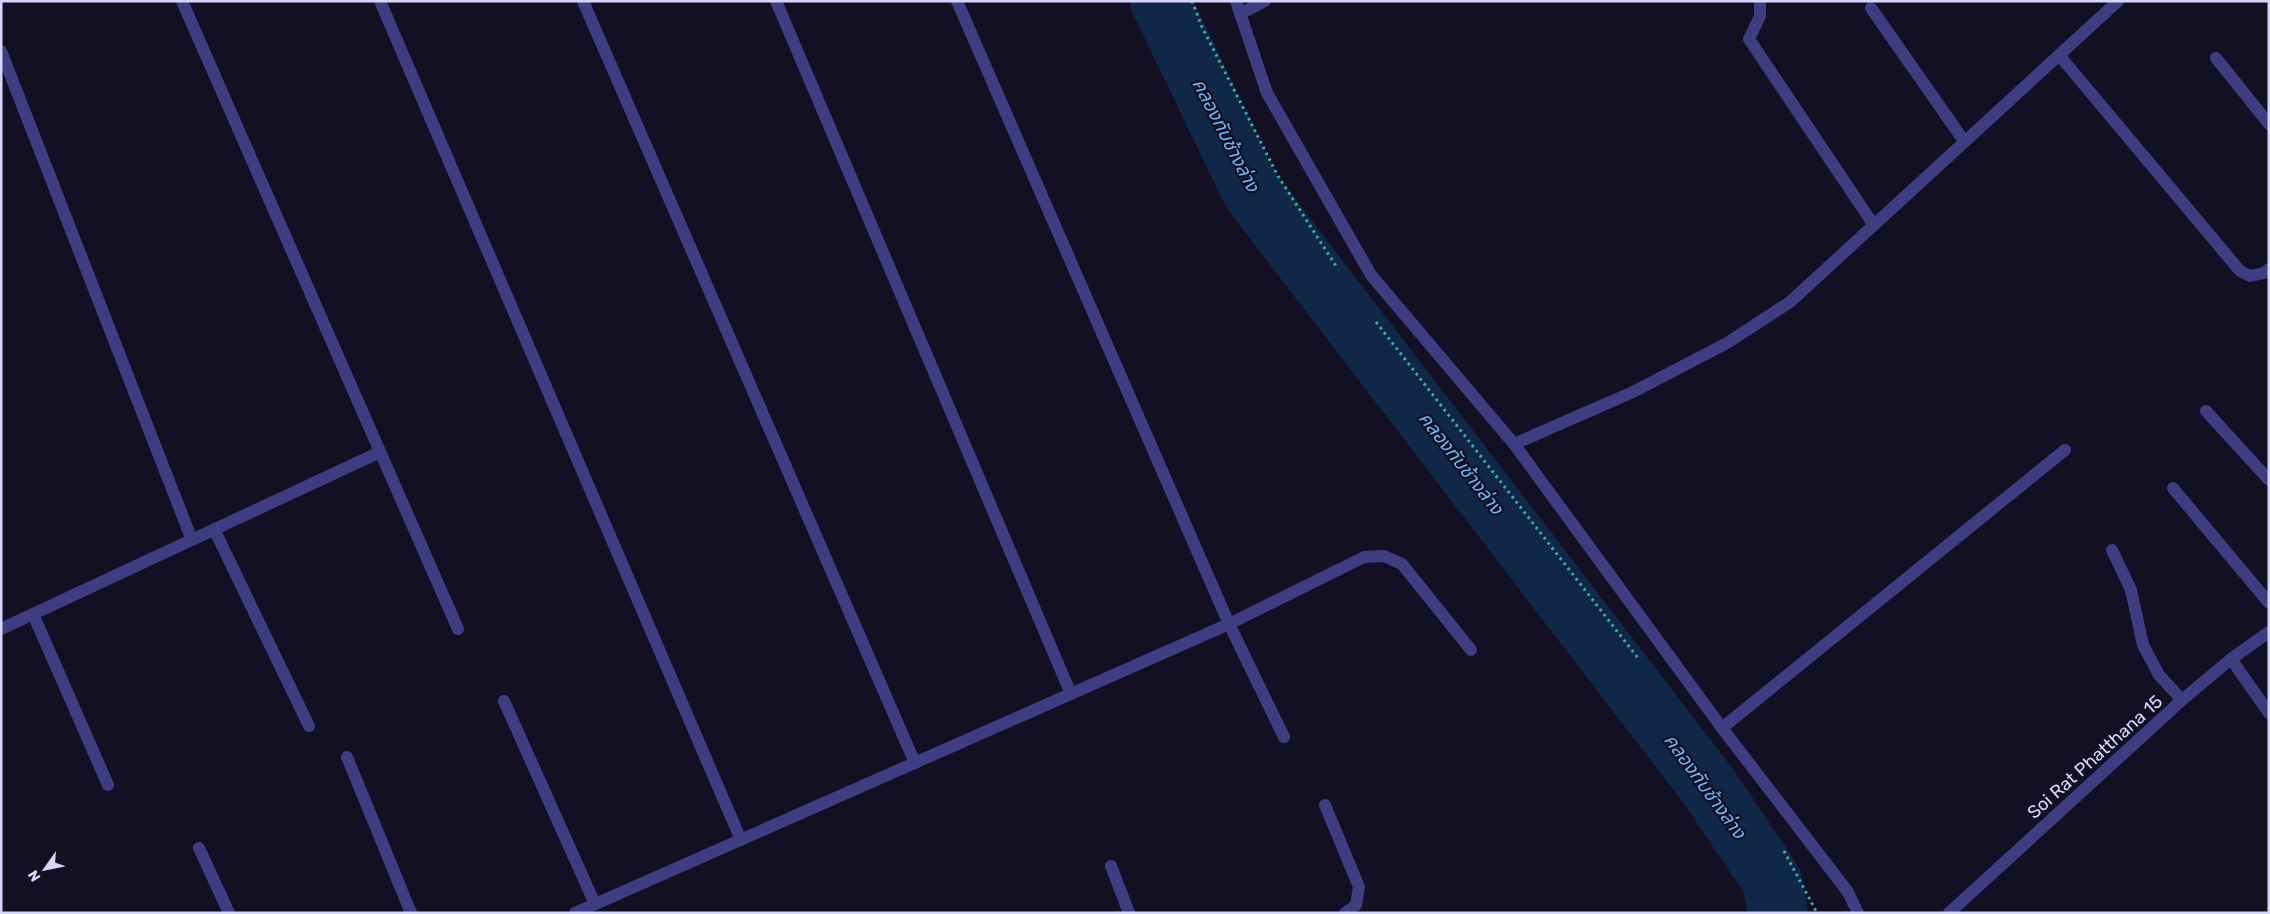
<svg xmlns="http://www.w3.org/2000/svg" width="2270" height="914" font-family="Rubik,'Noto Sans Thai',sans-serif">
<rect width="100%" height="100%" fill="#131024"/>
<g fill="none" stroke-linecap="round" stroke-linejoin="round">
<!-- river -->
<polyline stroke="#102747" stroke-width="60" points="1160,1 1252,192 1709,787 1772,881 1778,913"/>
<!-- path -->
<g stroke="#35b1a6" stroke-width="3" stroke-dasharray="2.5 4" stroke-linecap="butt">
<polyline points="1192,1 1202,27 1278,176 1336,266"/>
<polyline points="1376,322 1638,658"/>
<polyline points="1784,851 1817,913"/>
</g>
<!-- service -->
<g stroke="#3e3d81" stroke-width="12">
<polyline points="1871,8 1964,141"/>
<polyline points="1240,14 1265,1"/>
<polyline points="2112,550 2131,590 2143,645 2159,675 2182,700"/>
</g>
<!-- minor -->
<g stroke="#3e3d81" stroke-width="12">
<polyline points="182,1 458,629"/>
<polyline points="380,1 741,840"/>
<polyline points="583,1 915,763"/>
<polyline points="776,1 1071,694"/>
<polyline points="957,1 1229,624 1284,737"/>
<polyline points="1236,1 1267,93 1371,275 1514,444 1722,728 1848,892 1858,913"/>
<polyline points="1760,1 1760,16 1749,39 1873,224"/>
<polyline points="1,51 192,540"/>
<polyline points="2059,55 2240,271 2250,276 2264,273 2269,269"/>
<polyline points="2216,58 2269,124"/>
<polyline points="2206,411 2269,480"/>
<polyline points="1514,444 1633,392 1727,343 1790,302 2118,1"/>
<polyline points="2173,488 2269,603"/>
<polyline points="214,529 309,726"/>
<polyline points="33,614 108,785"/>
<polyline points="1,629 380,452"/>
<polyline points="2231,659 2269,713"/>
<polyline points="504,701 595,904"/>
<polyline points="1722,728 2065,450"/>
<polyline points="347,757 411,913"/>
<polyline points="1325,805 1359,887 1356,905 1345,913"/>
<polyline points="199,848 229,913"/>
<polyline points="1111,866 1129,913"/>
<polyline points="575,913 1229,624 1364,557 1384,556 1402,564 1471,650"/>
<polyline points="1949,913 2182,700 2231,659 2269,632"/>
</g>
</g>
<g text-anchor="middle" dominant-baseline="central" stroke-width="4.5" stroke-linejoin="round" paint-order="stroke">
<!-- street labels -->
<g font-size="18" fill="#d8d5fd" stroke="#131024">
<text transform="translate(2095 757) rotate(-42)">Soi Rat Phatthana 15</text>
</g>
<!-- water labels -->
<g font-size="19" font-style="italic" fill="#68b9f8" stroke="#131024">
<text transform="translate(1226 135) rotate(63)">คลองทับช้างล่าง</text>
<text transform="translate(1461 463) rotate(52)">คลองทับช้างล่าง</text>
<text transform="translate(1705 786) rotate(54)">คลองทับช้างล่าง</text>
</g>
</g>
<!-- border -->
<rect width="2270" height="914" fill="none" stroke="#d8d5fd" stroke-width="5"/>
<!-- north arrow -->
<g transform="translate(45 869) rotate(237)" stroke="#131024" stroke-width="4" paint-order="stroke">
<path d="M0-4L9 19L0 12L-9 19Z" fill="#d8d5fd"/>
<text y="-8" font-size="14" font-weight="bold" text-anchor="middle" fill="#d8d5fd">N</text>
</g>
</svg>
